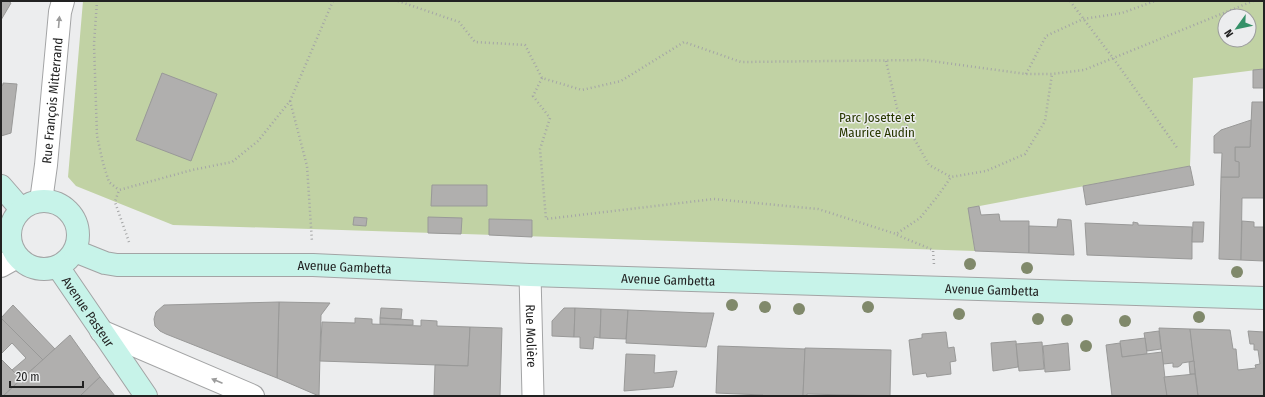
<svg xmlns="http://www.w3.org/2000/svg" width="1265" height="397" font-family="'Fira Sans Condensed',sans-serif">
<rect width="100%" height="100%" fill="#ecedee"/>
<!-- green -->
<path fill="#c1d2a4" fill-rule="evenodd" d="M83,1H1264V69L1193,78L1190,166L969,208L975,251L311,229L173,225L76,186L68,177ZM1225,16H1249V40H1225Z"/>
<!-- building -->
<g fill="#b0afae" stroke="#999998">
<polygon points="1,1 8,1 11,3 1,20"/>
<polygon points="1264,69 1264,88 1253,88 1253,70"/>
<polygon points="162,73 217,94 191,161 136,140"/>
<polygon points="3,83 17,84 11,133 1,136 1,85 3,85"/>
<polygon points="1252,102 1264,102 1264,198 1242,198 1241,260 1219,259 1221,177 1239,177 1239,162 1235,161 1235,147 1250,147"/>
<polygon points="1251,120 1250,147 1235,147 1235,161 1239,162 1239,177 1221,177 1222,153 1214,153 1214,136 1221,130"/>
<polygon points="1190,166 1194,185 1086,205 1083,186"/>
<polygon points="432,185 487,185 487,206 431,206"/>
<polygon points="979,206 981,215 999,214 1000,221 1029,221 1029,253 975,251 968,208"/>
<polygon points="354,217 367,218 366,226 353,225"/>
<polygon points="428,217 462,218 461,234 428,233"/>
<polygon points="489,219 532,220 532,237 489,235"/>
<polygon points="1058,219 1071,220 1074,255 1029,253 1029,226 1057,227"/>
<polygon points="1242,221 1254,222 1254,227 1264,227 1264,261 1241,260"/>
<polygon points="1133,222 1138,223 1138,225 1192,227 1192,259 1087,255 1085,223 1133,225"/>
<polygon points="1193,222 1204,222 1203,242 1192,242"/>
<polygon points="279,302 330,303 321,315 319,396 277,378"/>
<polygon points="279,302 277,378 166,334 160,331 155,326 154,319 156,312 164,305"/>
<polygon points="13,305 55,349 43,360 1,318"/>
<polygon points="381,308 402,309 401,319 380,318"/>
<polygon points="564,308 575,308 574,337 552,336 552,321"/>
<polygon points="575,308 601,309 600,338 594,337 593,349 580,348 580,337 574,337"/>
<polygon points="601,309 628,310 626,339 600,338"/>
<polygon points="628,310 702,313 714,313 706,347 626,343"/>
<polygon points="1,318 43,360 21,379 12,370 26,358 12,343 1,354"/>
<polygon points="355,318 372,319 372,324 421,326 421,320 437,321 437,326 470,327 468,366 320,361 322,322 355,323"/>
<polygon points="380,318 413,320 413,325 380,324"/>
<polygon points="470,327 502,328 500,396 434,396 435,365 468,366"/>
<polygon points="1159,328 1190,329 1194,361 1182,363 1181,365 1178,367 1173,367 1173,363 1163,364"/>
<polygon points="1190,329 1230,330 1233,349 1236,349 1238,370 1256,368 1255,365 1260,364 1258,350 1254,350 1254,344 1250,344 1248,331 1264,332 1264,396 1198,396"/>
<polygon points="1159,331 1161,349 1147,351 1144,333"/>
<polygon points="946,332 948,348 954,347 956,361 950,362 951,374 927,377 926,373 913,375 909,340 922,338 922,334"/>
<polygon points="70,335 100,377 80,396 3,396"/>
<polygon points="1145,338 1147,354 1122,357 1120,341"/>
<polygon points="1016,341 1018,367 993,371 991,343"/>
<polygon points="1042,342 1044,369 1019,371 1016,344"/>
<polygon points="1068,343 1070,370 1045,372 1043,346"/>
<polygon points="1120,343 1122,357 1162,352 1167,396 1112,396 1106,345"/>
<polygon points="718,346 805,349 803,396 763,396 763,395 716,393"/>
<polygon points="805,348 891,350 890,396 807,394 807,396 803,396"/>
<polygon points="626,354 655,355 654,373 677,371 673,387 624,391"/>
<polygon points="1,359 21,379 3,396 1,396"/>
<polygon points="1194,361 1195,374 1190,374 1189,362"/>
<polygon points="1195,374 1198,396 1167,396 1164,377"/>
<polygon points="100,377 115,396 80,396"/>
</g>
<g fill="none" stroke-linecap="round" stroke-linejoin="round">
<defs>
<g id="pedestrian">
<path id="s1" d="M530,275L533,396"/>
</g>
<polyline id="minor" points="101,331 253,396"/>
<g id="tertiary">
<path id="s2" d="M41,201L46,165L60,12L63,1"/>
<polyline points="1,266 17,257"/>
</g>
<g id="secondary">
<polyline points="1,186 21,209"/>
<circle cx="44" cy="235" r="34"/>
<path id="s3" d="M75,251L105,263L117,265H313L530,275L1264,298"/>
<path id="s4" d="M58,267L146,396"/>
</g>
</defs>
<!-- pedestrian casing -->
<use href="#pedestrian" stroke="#a3a4a5" stroke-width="23"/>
<!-- minor casing -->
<use href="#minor" stroke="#a3a4a5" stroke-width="24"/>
<!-- tertiary casing -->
<use href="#tertiary" stroke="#a3a4a5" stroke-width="24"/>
<!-- secondary casing -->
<use href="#secondary" stroke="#a3a4a5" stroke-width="24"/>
<!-- path -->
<g stroke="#a4a5a6" stroke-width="2.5" stroke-dasharray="1 3" stroke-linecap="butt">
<polyline points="97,1 94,44 97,136 103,163 109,182 119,190"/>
<polyline points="398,1 459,22 475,42 525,45 542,78 582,90 621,81 684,42 741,62 924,60 1026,74 1052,74 1084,70 1253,1"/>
<polyline points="1070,1 1113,58 1178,149"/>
<polyline points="886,61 897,108 929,165 951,177"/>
<polyline points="1026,74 1046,36 1083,19 1122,13 1155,1"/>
<polyline points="542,78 533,96 550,118 540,149 546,219 714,199 818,209 896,234 920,218 937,197 951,177 986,171 1025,154 1045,121 1052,74"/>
<polyline points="290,101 307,166 312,242"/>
<polyline points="897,235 933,250 934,265"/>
<polyline points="129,242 115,202 119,190 192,170 232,162 258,141 290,101 333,1"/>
</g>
<!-- pedestrian -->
<use href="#pedestrian" stroke="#fff" stroke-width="21"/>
<!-- minor -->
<use href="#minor" stroke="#fff" stroke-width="22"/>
<!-- tertiary -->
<use href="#tertiary" stroke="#fff" stroke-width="22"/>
<!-- secondary -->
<use href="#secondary" stroke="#c7f3e9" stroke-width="22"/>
</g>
<!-- trees -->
<g fill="#80896b">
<circle cx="970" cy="264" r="6"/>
<circle cx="1027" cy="268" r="6"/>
<circle cx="1237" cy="272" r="6"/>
<circle cx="732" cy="305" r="6"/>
<circle cx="765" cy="307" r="6"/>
<circle cx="868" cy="307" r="6"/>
<circle cx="799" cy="309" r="6"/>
<circle cx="959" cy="314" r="6"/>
<circle cx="1199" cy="317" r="6"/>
<circle cx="1038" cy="319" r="6"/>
<circle cx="1067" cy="320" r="6"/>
<circle cx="1125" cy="321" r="6"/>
<circle cx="1086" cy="346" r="6"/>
</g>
<!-- one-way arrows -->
<defs><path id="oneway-solid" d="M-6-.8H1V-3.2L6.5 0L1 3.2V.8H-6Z"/></defs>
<g fill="#9c9c9c">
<use href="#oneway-solid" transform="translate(59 22) rotate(-85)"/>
<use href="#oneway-solid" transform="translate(217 381) rotate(-157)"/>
</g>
<g text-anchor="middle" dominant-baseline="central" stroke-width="3" stroke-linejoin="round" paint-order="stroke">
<!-- street labels -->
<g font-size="13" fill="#222" stroke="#ecedee">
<text stroke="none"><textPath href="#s2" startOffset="101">Rue François Mitterrand</textPath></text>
<text stroke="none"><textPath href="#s3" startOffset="272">Avenue Gambetta</textPath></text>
<text stroke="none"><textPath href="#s3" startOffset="596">Avenue Gambetta</textPath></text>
<text stroke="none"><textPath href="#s3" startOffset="920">Avenue Gambetta</textPath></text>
<text stroke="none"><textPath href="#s4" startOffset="54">Avenue Pasteur</textPath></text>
<text stroke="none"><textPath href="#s1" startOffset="61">Rue Molière</textPath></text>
</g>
<!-- park labels -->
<g font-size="13" fill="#283700" stroke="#ecedee">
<text x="877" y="117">Parc Josette et<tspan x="877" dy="15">Maurice Audin</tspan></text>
</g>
</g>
<!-- border -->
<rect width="1265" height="397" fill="none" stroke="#222222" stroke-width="4"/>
<!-- north arrow -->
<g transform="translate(1237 28) rotate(237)"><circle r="19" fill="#ecedee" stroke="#9b9c9c"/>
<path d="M0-3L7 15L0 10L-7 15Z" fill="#359168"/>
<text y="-6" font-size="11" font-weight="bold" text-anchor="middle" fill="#222222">N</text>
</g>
<!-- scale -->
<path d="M10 381v6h73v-6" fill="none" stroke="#222222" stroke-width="2"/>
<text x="16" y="381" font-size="12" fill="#222222" stroke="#ecedee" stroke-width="3" paint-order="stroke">20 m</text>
</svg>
